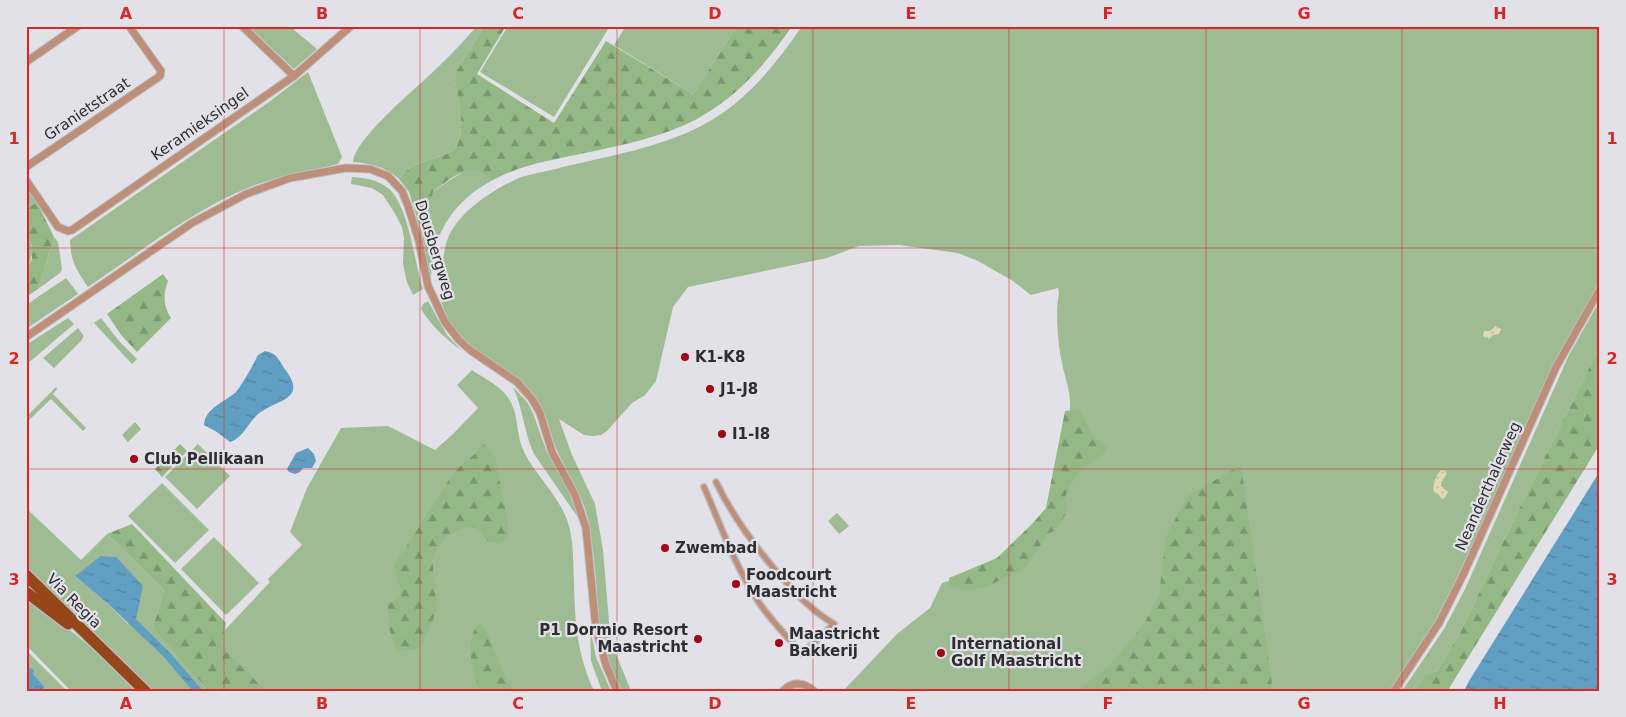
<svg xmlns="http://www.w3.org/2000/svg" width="1626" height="717" font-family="'DejaVu Sans',sans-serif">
<defs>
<pattern id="forest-firs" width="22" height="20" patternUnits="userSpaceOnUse" patternTransform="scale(1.25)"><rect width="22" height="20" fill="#94b986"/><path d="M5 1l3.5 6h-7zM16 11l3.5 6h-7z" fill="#79976e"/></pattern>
<pattern id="sand-dots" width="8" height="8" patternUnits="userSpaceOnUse" patternTransform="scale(1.25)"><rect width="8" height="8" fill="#e2d8b3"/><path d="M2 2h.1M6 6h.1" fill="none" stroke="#c2ba9a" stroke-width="1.8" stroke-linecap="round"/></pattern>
<pattern id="water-ripples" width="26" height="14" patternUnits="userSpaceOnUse" patternTransform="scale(1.25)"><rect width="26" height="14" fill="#609fc1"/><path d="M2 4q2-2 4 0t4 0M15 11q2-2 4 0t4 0" fill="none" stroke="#50829d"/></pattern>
</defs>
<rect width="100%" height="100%" fill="#e1e1e7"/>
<!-- green -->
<g fill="#9ebb93" fill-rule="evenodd">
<polygon points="248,26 297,26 294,30 317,49 294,69"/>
<path d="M477,26H484L454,75C457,94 469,136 453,150C447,155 438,157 431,159C416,165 409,166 399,179C386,167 370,163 353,162C355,138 418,87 437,68C451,55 464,41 477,26Z"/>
<polygon points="508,26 610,26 554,117 480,72"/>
<polygon points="626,26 737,26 693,94 614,45"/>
<path d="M802,26H1600V280L1564,347L1455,582L1434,623L1389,691H843L897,634L930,608L942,583L992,568L1055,510C1057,476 1067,442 1070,408C1071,392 1065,378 1062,363C1058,346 1055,309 1059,294L1058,288L1031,295L1013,281L978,261L958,253L899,245L859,246L827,258L688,287L673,307L656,381L645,395L632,403L607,431L601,435L593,436L584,435L559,419L572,455L595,504L603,550L610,634L616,654L631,691H622C614,675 605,656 602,638C599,628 599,617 598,607C596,580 594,552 589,524C584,496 567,474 556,448C550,435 549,420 542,409C513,357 437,352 440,281L441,283C442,268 443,252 448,238C459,211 494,189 519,178C533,173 549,171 563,167C609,156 658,148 701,126C744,104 775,66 802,26Z"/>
<path d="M308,72L342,157L338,164C308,171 278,176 250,187C191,211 140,252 88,287C76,269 71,263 70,240L269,102Z"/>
<path d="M476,169L485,172L493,180C454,200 432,234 431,278L415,211C426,205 431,204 432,192L464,171Z"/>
<path d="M352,177C364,178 375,179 385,186C409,200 414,264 423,289L413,295L407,282L403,264L404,238L402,227L394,212L383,195L372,188L351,184Z"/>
<polygon points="26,185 37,202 26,209"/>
<path d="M26,228C33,245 35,254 26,271Z"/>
<polygon points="54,237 58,242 62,269 60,273 38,289"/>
<polygon points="66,278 78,294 26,329 26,305"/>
<polygon points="1600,300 1600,346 1514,519 1460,633 1437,671 1425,676 1415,691 1402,691 1444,629 1466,587 1569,355"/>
<path d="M428,301L447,335L462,351C444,337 433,328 421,309L423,304Z"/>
<polygon points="68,318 74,324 26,365 26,345"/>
<polygon points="101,318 119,341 137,359 132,364 94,323"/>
<polygon points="78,328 84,336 81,341 54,368 43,358"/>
<path d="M472,370C494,385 511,390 516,418C518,429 519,442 524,452C537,478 561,497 569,526C574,545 573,565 574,583C575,623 577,654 594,691H151L26,571V508L81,560L107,534L164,590L153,627L205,686L223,632L270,582L268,579L302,545L290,532L307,488L341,428L388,426L435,450L453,434L478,408L457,385ZM75,576L143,586L128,624L106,602Z"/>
<polygon points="56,387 57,389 53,394 86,428 83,431 51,399 26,423 26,417"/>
<path d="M513,387L527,402L533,413L546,450L567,487L579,519L534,454C524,433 523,408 513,387Z"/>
<polygon points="135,422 141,429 128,442 122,435"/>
<polygon points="198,444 230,476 197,509 165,477"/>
<polygon points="162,483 209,530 175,563 128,516"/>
<polygon points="837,513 849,526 839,534 828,521"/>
<polygon points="214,537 259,583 226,615 181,569"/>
<polygon points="26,595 87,644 138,691 71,691 26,645"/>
<polygon points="590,627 596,657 611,691 602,691 591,661"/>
<polygon points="26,650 67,691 43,691 44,686 34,675 32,670 26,667"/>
</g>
<!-- forest -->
<g fill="url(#forest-firs)">
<path d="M484,26H506L477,74L554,123L606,41L693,94L737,26H792C767,63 737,97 697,119C663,137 623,145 585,153C553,160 523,164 493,180C469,159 454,177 433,191C432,203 424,206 415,211L409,192L399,179C409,166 416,165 431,159C438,157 447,155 453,150C469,136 457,94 454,75Z"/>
<polygon points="37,202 54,237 38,289 26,297 26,271 32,259 32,246 26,228 26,209"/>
<path d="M163,274L168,281C163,294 163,306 171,318L137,352L122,336L107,314Z"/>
<polygon points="1600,346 1600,444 1448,690 1415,691 1425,675 1437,671 1460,633 1514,519"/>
<path d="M1076,410L1081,412L1092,435L1108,448C1103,457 1094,460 1086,466C1077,473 1067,489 1064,501L1068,506L1066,514L1054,531L1047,534L1029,564L1018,572L986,587L969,590L950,586L949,578L997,558L1032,524L1046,508L1065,411Z"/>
<polygon points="482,442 495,457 508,524 508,537 500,544 488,541 477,528 465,527 446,536 432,556 437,611 420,649 398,651 389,629 388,605 401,594 394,565 435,503 450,478 462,464 475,454"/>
<polygon points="180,444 187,451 162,477 155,469"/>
<polygon points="1241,465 1273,691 1077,691 1109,666 1144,624 1159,595 1166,536 1188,496"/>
<polygon points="132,524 226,623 222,642 225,650 266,691 209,691 154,629 153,627 164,590 107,534"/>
<path d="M478,623L481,624L488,633L502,671L513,691H479C473,668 464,646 478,623Z"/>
</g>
<!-- sand -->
<g fill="url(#sand-dots)">
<polygon points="1496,326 1501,329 1499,334 1493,335 1489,339 1483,336 1484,331 1490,331"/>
<path d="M1442,470L1445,471L1447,474L1442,481L1441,486L1448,492L1445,498L1442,499L1438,494L1434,492C1432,486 1436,473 1442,470Z"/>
</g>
<!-- water -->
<g fill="url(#water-ripples)">
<path d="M265,351C277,353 278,359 284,368C310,401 275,399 257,415C247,424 244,437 230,442L217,432L204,425C205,408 225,402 236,392C242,385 254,363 258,355Z"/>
<polygon points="308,448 314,454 316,461 312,468 303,468 300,472 295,474 289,472 287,469 296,453"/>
<polygon points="1600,471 1600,691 1464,691 1469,681"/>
<polygon points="101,556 116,557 143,586 136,619 171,654 203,691 193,691 163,656 106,602 75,576"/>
<polygon points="26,667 33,669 34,675 44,686 43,691 26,691"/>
</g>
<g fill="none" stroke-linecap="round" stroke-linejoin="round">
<defs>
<path id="pedestrian" d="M704,487C721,526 735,566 758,601C770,620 788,637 802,654L834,624C809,609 796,593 777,572C753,544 732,515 716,482"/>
<g id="minor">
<polyline points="242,26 294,76"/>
<polyline points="26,62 78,26"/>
<polyline points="26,167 160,76 161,71 129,26"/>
<polyline points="26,180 58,227 68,231 72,230 294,76 351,26"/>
<polyline points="26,337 192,223 246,194 290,178 346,168 370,169 388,176 402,191 408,206 419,241 428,286 445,322 459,340 470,350 517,382 532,399 540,413 552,452 575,495 586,528 596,629 606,665 617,691"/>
<path d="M783,691C793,681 804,682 814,691"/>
<polyline points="1394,691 1439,623 1464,573 1556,367 1600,289"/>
</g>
<g id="primary">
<polyline points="26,575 145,691"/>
<polyline points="26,592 68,624"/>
</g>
</defs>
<!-- pedestrian casing -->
<use href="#pedestrian" stroke="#bdbdc2" stroke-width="8"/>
<!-- minor casing -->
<use href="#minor" stroke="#bdbdc2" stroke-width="9"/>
<!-- primary casing -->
<use href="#primary" stroke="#bdbdc2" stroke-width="14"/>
<!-- pedestrian -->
<use href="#pedestrian" stroke="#bd8f79" stroke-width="5"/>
<!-- minor -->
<use href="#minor" stroke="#bd8f79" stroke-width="7"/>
<!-- primary -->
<use href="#primary" stroke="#964719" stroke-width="11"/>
</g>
<!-- grid -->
<path fill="none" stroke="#d62828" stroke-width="1" stroke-opacity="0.55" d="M224,26V691M420,26V691M617,26V691M813,26V691M1009,26V691M1206,26V691M1402,26V691M26,248H1600M26,469H1600"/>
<!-- markers -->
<g fill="#a20616" stroke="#e1e1e7" stroke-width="2">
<circle cx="685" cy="357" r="5"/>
<circle cx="710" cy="389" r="5"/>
<circle cx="722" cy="434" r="5"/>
<circle cx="134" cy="459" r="5"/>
<circle cx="665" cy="548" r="5"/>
<circle cx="736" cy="584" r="5"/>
<circle cx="698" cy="639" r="5"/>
<circle cx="779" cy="643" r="5"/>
<circle cx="941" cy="653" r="5"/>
</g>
<g text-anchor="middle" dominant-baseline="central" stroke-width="4.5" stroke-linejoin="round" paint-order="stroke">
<!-- street labels -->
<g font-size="15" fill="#2e2e30" stroke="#e1e1e7">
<text transform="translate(87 109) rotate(-34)">Granietstraat</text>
<text transform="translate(200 124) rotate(-35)">Keramieksingel</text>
<text transform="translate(435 250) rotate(73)">Dousbergweg</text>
<text transform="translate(1488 486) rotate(-66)">Neanderthalerweg</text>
<text transform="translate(74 601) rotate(45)">Via Regia</text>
</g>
<!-- poi labels -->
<g font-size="15" font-weight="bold" fill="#2e2e30" stroke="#e1e1e7" text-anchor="start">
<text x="695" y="357">K1-K8</text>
<text x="720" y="389">J1-J8</text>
<text x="732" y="434">I1-I8</text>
<text x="144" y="459">Club Pellikaan</text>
<text x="675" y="548">Zwembad</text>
<text x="746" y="575">Foodcourt<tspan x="746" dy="17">Maastricht</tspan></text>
<text x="688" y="630" text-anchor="end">P1 Dormio Resort<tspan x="688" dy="17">Maastricht</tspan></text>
<text x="789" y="634">Maastricht<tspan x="789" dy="17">Bakkerij</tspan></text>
<text x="951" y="644">International<tspan x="951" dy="17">Golf Maastricht</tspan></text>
</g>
</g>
<!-- border -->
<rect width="1626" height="717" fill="none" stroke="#e1e1e7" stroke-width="55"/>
<rect x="28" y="28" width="1570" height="662" fill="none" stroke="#d62828" stroke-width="2"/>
<g font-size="16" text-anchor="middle" font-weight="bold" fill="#d62828">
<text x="126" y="19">A</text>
<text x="322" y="19">B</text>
<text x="518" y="19">C</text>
<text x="715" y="19">D</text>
<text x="911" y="19">E</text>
<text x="1108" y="19">F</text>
<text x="1304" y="19">G</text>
<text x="1500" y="19">H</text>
<text x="14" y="144">1</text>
<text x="1612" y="144">1</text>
<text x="14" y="364">2</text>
<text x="1612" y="364">2</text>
<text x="14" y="585">3</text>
<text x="1612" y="585">3</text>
<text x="126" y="709">A</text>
<text x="322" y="709">B</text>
<text x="518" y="709">C</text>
<text x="715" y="709">D</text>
<text x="911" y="709">E</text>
<text x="1108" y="709">F</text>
<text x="1304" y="709">G</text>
<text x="1500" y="709">H</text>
</g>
</svg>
